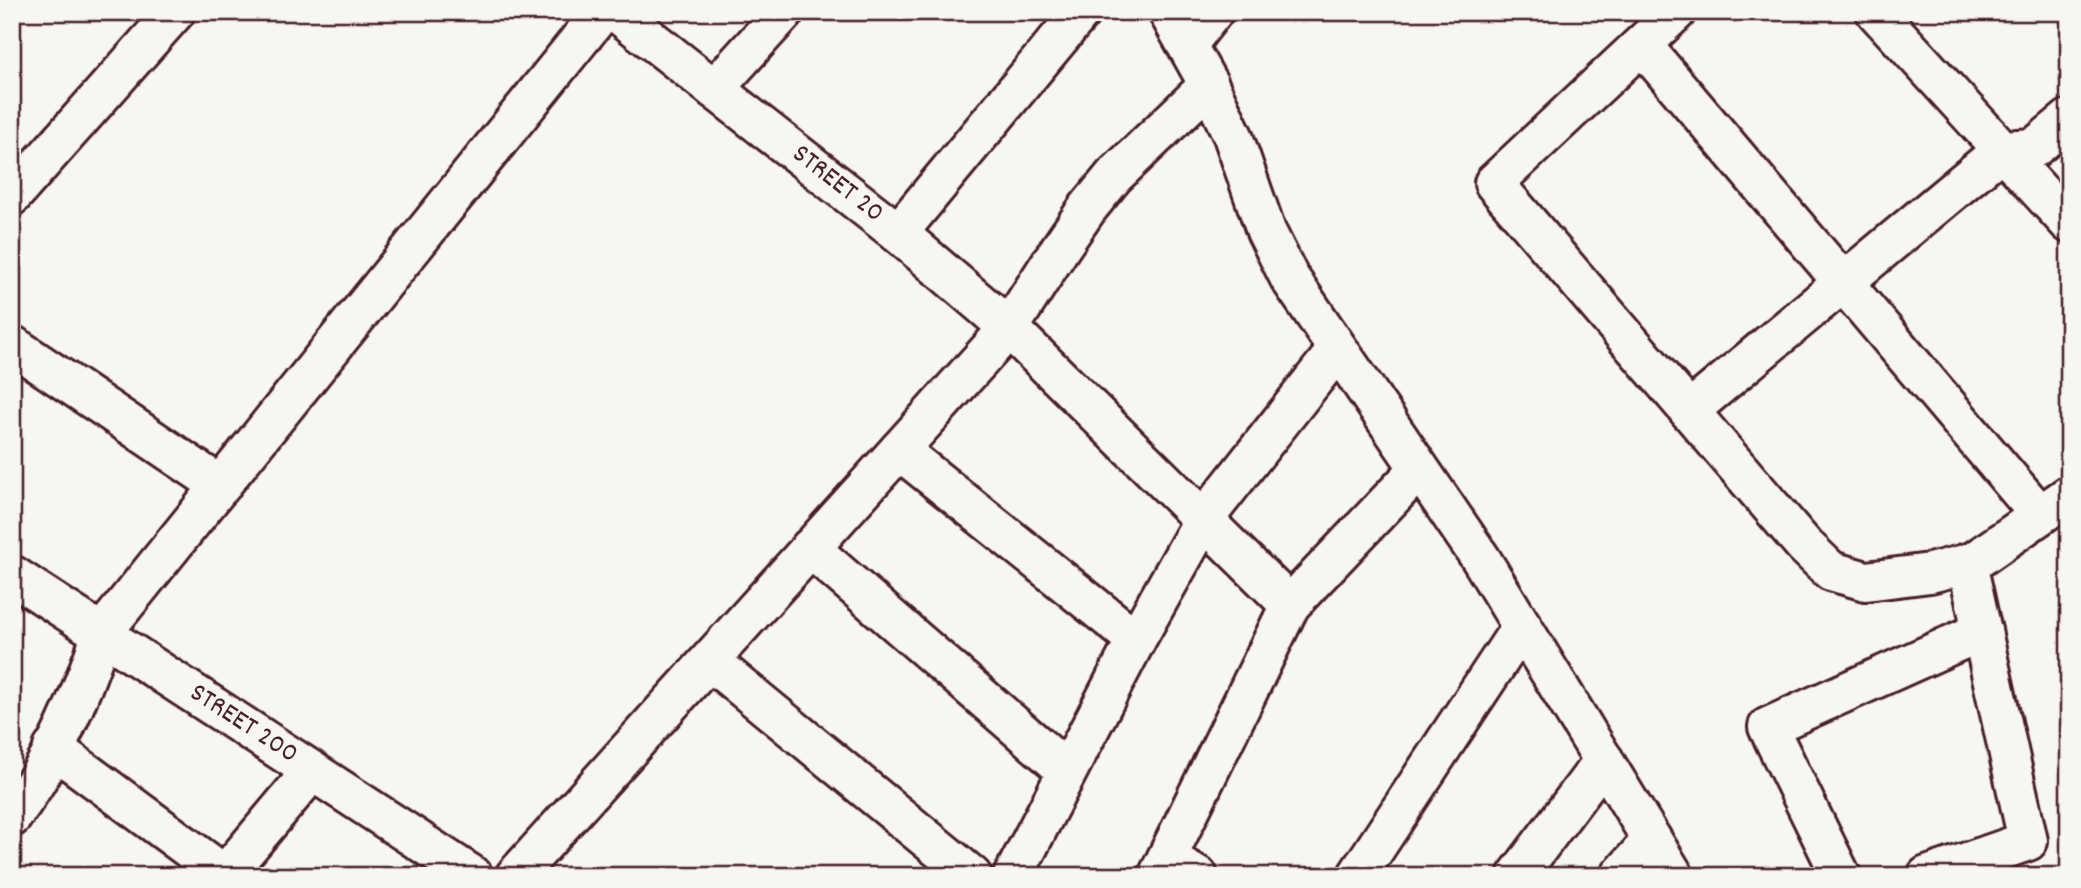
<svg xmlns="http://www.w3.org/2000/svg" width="2081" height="888" font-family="Dekko,sans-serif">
<rect width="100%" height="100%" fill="#f6f6f2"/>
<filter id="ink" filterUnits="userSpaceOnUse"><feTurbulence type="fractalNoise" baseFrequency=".0143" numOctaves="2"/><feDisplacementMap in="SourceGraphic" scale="14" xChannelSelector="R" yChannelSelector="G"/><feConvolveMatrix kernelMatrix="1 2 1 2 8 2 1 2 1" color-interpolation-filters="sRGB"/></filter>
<g filter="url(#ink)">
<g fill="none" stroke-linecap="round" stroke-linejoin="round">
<defs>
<g id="minor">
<polyline points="616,12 898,233 1081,12"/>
<polyline points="1168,12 1209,85 1233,136 1266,231 1289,277 1481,559 1674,876"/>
<polyline points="1676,12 1494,183 1804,545 1831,571 1866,581 1930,573 1973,562 2069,495"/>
<polyline points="1876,12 2069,223"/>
<polyline points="1187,45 1213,12"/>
<polyline points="1642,45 2040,515"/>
<polyline points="714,89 784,12"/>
<polyline points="12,196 175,12"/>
<polyline points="898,233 1009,328 1290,605"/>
<polyline points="12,345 221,486"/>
<polyline points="1689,411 2002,150 2034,148 2069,119"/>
<polyline points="899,450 1136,640"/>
<polyline points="810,548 1067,771"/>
<polyline points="12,575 473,876"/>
<polyline points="710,661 972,876"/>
<polyline points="53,748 226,876"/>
<path d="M12,817C53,762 80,698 102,633L602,12"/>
<polyline points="1167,858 1198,876"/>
<polyline points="224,876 312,771"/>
<polyline points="515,876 1009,328 1061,247 1087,209 1114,176 1209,85"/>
<polyline points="1013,876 1136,640 1204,519 1337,350"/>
<polyline points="1158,876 1290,605 1419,469"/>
<polyline points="1357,876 1522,626"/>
<polyline points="1517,876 1604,760"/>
<polyline points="1620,876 1652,840"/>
<polyline points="1841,876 1768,727 1982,631"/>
<polyline points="1927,876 2028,841 1967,563"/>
</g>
</defs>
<!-- minor casing -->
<use href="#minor" stroke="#4a1f2b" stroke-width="44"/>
<!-- minor -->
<use href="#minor" stroke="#f6f6f2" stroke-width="38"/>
</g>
</g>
<g text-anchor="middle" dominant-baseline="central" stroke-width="7" stroke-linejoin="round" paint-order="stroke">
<!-- street labels -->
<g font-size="28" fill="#4a1f2b" stroke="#f6f6f2">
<text transform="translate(837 185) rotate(38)">STREET 20</text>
<text transform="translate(243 725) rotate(33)">STREET 200</text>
</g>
</g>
<!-- margin -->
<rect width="2081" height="888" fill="none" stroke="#f6f6f2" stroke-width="42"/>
<rect x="21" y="21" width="2039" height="846" fill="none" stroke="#4a1f2b" stroke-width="2.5" filter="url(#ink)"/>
</svg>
